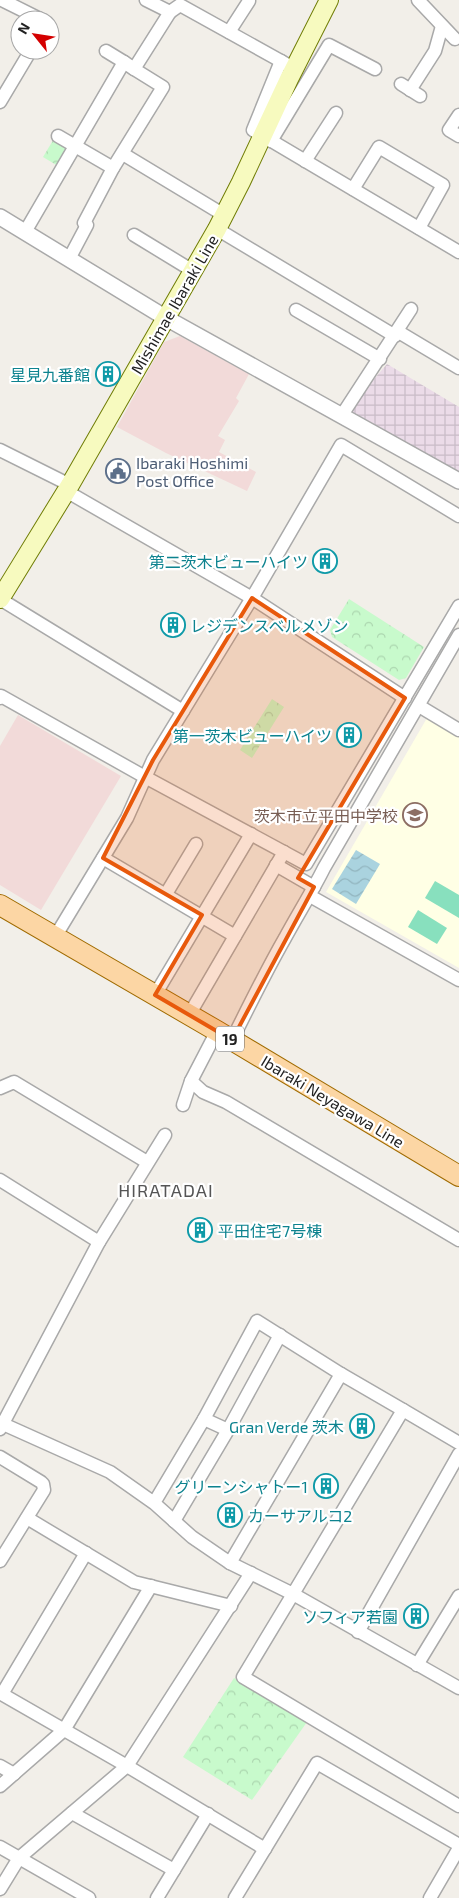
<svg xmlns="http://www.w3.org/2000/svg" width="459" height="1898" font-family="'Exo 2','Noto Sans JP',sans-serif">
<defs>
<pattern id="industrial-grid" width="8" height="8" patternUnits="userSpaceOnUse" patternTransform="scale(1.25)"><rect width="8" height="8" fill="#ebdbe8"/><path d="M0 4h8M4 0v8" fill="none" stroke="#c9bcc7"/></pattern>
<pattern id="park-crowns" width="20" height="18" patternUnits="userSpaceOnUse" patternTransform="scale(1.25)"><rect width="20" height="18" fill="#c8facc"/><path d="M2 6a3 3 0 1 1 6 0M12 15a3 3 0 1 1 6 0" fill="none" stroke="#acd6af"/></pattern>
<pattern id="water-waves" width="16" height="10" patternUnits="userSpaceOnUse" patternTransform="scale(1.25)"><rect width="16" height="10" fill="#aad3df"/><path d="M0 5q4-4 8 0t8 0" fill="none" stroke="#92b5bf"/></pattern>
</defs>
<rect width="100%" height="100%" fill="#f2efe9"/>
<!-- commercial -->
<g fill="#f2dad9">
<polygon points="180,336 249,374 236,398 239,401 218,436 225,440 219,452 256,472 247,491 166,453 117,427 164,342"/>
<polygon points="18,715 121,776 41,910 0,885 0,746"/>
</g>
<!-- industrial -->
<polygon fill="url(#industrial-grid)" points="387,364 459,407 459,472 350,412 363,392"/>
<!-- education -->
<polygon fill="#ffffe5" points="427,718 459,737 459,968 326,892"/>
<!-- park -->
<g fill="url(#park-crowns)">
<polygon points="55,137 68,150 58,166 43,157"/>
<polygon points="349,599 424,647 406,678 399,680 332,637 330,630"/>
<polygon points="272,699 284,707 252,758 240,750"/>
<polygon points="234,1678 307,1722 252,1800 183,1757"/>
</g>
<!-- pitch -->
<g fill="#88e0be">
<polygon points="435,881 459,895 459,918 425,898"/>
<polygon points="418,910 447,928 437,944 408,927"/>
</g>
<!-- water -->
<polygon fill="url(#water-waves)" points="356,850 380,864 356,904 332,889"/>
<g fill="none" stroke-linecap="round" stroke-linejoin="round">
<defs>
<g id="minor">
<polyline points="2,0 42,20"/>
<polyline points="146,0 170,12 180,5 288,65"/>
<polyline points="418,0 455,39"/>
<polyline points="229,32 249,1"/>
<polyline points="106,51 124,62"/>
<polyline points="281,61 253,130 459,252"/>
<polyline points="401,84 420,96"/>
<polyline points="410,90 435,51 442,26"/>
<polyline points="0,102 31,50"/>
<polyline points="459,115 449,130 459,136"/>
<polyline points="58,136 113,168"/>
<polyline points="271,141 329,45 375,69"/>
<polyline points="123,154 224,215"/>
<polyline points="305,161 336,113"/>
<polyline points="353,189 379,147 443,185 419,228"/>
<polyline points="217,229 395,336"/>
<polyline points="25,232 124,62 134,69 170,12"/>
<polyline points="134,235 193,271"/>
<polyline points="69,259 87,225 84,223 113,168 163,87 134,69"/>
<polyline points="296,310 380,359"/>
<polyline points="397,331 459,368"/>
<polyline points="342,415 411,309"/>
<polyline points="0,450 70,485"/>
<polyline points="66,491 252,598 405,698"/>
<polyline points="0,599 183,711"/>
<polyline points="0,698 1,696 145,777 306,864 459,606"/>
<polyline points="419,706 459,730"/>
<polyline points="103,858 235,936"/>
<polyline points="276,865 314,887"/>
<polyline points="166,894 196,844"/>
<polyline points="310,896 459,980"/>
<polyline points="55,937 127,818 153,760 252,598 341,445 459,516"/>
<polyline points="155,995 251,834"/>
<polyline points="189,1015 284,852"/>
<path d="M232,1040C249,1006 266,971 285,938C298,914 312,892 324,868L459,635"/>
<polyline points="191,1081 203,1092 226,1102 459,1240"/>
<polyline points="0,1088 14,1082 147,1162"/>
<polyline points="183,1105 191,1081 217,1031"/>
<polyline points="0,1180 99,1242"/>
<polyline points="403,1410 459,1443"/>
<polyline points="204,1419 228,1430"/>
<polyline points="3,1424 110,1472 154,1503 192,1537 230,1563 293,1594 403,1410 341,1374 257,1321 204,1419 154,1503"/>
<polyline points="0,1429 99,1242 165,1135"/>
<polyline points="0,1457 41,1482 43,1484 44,1490 0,1561"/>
<polyline points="27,1518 134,1582 231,1606"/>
<polyline points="174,1521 228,1430 280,1335"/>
<polyline points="230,1563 341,1374"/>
<polyline points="358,1632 459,1454"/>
<polyline points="417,1665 459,1596"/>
<polyline points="459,1688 293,1594 243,1677 459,1806"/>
<polyline points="0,1693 127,1766 265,1849"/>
<polyline points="2,1694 86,1553"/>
<polyline points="0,1766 14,1774"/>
<polyline points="0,1786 64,1730 151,1586"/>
<polyline points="72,1813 174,1870"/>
<polyline points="0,1847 89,1898"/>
<polyline points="0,1889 19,1858 127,1766 251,1573"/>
<polyline points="157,1898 208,1814"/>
<polyline points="235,1898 317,1763 459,1845"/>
<polyline points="430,1898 459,1848"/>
</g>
<polyline id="tertiary" points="0,217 166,318 459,481"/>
<polyline id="secondary" points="0,599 70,485 217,229 241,182 289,79 329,0"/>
<polyline id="primary" points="0,905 217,1031 459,1176"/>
</defs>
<!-- minor casing -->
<use href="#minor" stroke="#a9a9a9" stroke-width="15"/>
<!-- tertiary casing -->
<use href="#tertiary" stroke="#a9a9a9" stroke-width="18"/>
<!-- secondary casing -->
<use href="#secondary" stroke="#707d05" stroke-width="20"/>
<!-- primary casing -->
<use href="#primary" stroke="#a06b00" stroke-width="22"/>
<!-- minor -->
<use href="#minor" stroke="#fff" stroke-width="12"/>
<!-- tertiary -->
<use href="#tertiary" stroke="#fff" stroke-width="15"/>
<!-- secondary -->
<use href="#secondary" stroke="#f7fabf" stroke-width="18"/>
<!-- primary -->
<use href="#primary" stroke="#fcd6a4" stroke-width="20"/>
</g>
<!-- marked area -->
<path fill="#e8590c" fill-opacity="0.2" stroke="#e8590c" stroke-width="4" stroke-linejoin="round" d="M252,598L405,698L298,878L314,887L232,1040L155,995L202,915L103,858L153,760Z"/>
<!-- icons -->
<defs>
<symbol id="building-ring" viewBox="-11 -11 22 22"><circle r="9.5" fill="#fff" stroke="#0f9aa8" stroke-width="1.5"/><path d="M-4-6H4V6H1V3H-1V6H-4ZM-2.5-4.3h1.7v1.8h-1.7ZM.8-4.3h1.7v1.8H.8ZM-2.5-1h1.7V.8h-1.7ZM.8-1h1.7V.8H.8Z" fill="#0f9aa8"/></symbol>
<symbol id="civic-ring" viewBox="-11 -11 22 22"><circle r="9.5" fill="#fff" stroke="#5c6f8a" stroke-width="1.5"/><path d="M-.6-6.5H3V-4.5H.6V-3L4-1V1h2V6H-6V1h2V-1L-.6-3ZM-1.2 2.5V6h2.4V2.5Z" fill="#5c6f8a"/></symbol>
<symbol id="school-ring" viewBox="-11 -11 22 22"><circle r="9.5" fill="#fff" stroke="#8d6e63" stroke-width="1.5"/><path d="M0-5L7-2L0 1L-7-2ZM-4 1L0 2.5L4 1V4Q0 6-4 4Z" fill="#8d6e63"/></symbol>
</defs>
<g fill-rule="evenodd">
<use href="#building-ring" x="94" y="360" width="28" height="28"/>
<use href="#civic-ring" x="104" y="457" width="28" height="28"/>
<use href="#building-ring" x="311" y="547" width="28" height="28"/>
<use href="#building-ring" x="159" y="611" width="28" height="28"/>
<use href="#building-ring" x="335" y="721" width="28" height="28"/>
<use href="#school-ring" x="401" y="801" width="28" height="28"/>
<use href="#building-ring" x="186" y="1216" width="28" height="28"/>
<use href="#building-ring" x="348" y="1412" width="28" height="28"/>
<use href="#building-ring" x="312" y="1472" width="28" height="28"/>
<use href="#building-ring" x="216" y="1501" width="28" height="28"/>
<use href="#building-ring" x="402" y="1602" width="28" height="28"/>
</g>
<g text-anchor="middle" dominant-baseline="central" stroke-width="4.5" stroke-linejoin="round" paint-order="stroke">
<!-- shield labels -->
<rect fill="#fff" stroke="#646464" stroke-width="1" x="216" y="1026.5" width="28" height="25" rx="4"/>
<g font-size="15" font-weight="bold" fill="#222">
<text x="230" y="1039">19</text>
</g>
<!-- street labels -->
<g font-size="16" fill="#222" stroke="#fff">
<text transform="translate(174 304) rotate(-60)">Mishimae Ibaraki Line</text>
<text transform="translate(333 1101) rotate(31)">Ibaraki Neyagawa Line</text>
</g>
<!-- culture labels -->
<g font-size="16" fill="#0d838f" stroke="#fff" text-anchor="end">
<text x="90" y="374">星見九番館</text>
<text x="308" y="561">第二茨木ビューハイツ</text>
<text x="190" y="625" text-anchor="start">レジデンスベルメゾン</text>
<text x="332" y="735">第一茨木ビューハイツ</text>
<text x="218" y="1230" text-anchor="start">平田住宅7号棟</text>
<text x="344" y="1426">Gran Verde 茨木</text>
<text x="308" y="1486">グリーンシャトー1</text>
<text x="248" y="1515" text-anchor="start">カーサアルコ2</text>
<text x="398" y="1616">ソフィア若園</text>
</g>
<!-- service labels -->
<g font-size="16" fill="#4e5e75" stroke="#fff" text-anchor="start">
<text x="136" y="462">Ibaraki Hoshimi<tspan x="136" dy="18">Post Office</tspan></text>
</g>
<!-- education labels -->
<g font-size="16" fill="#785e54" stroke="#fff" text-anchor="end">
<text x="398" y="815">茨木市立平田中学校</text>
</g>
<!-- neighbourhood labels -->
<g font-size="18" letter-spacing="1" fill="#555" stroke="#fff">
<text x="166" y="1190">HIRATADAI</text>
</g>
</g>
<!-- north arrow -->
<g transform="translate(35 35) rotate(300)"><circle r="24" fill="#ffffff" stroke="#a7a7a7"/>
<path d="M0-4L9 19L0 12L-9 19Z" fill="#d40000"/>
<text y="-8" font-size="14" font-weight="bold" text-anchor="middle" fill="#222222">N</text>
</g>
</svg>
